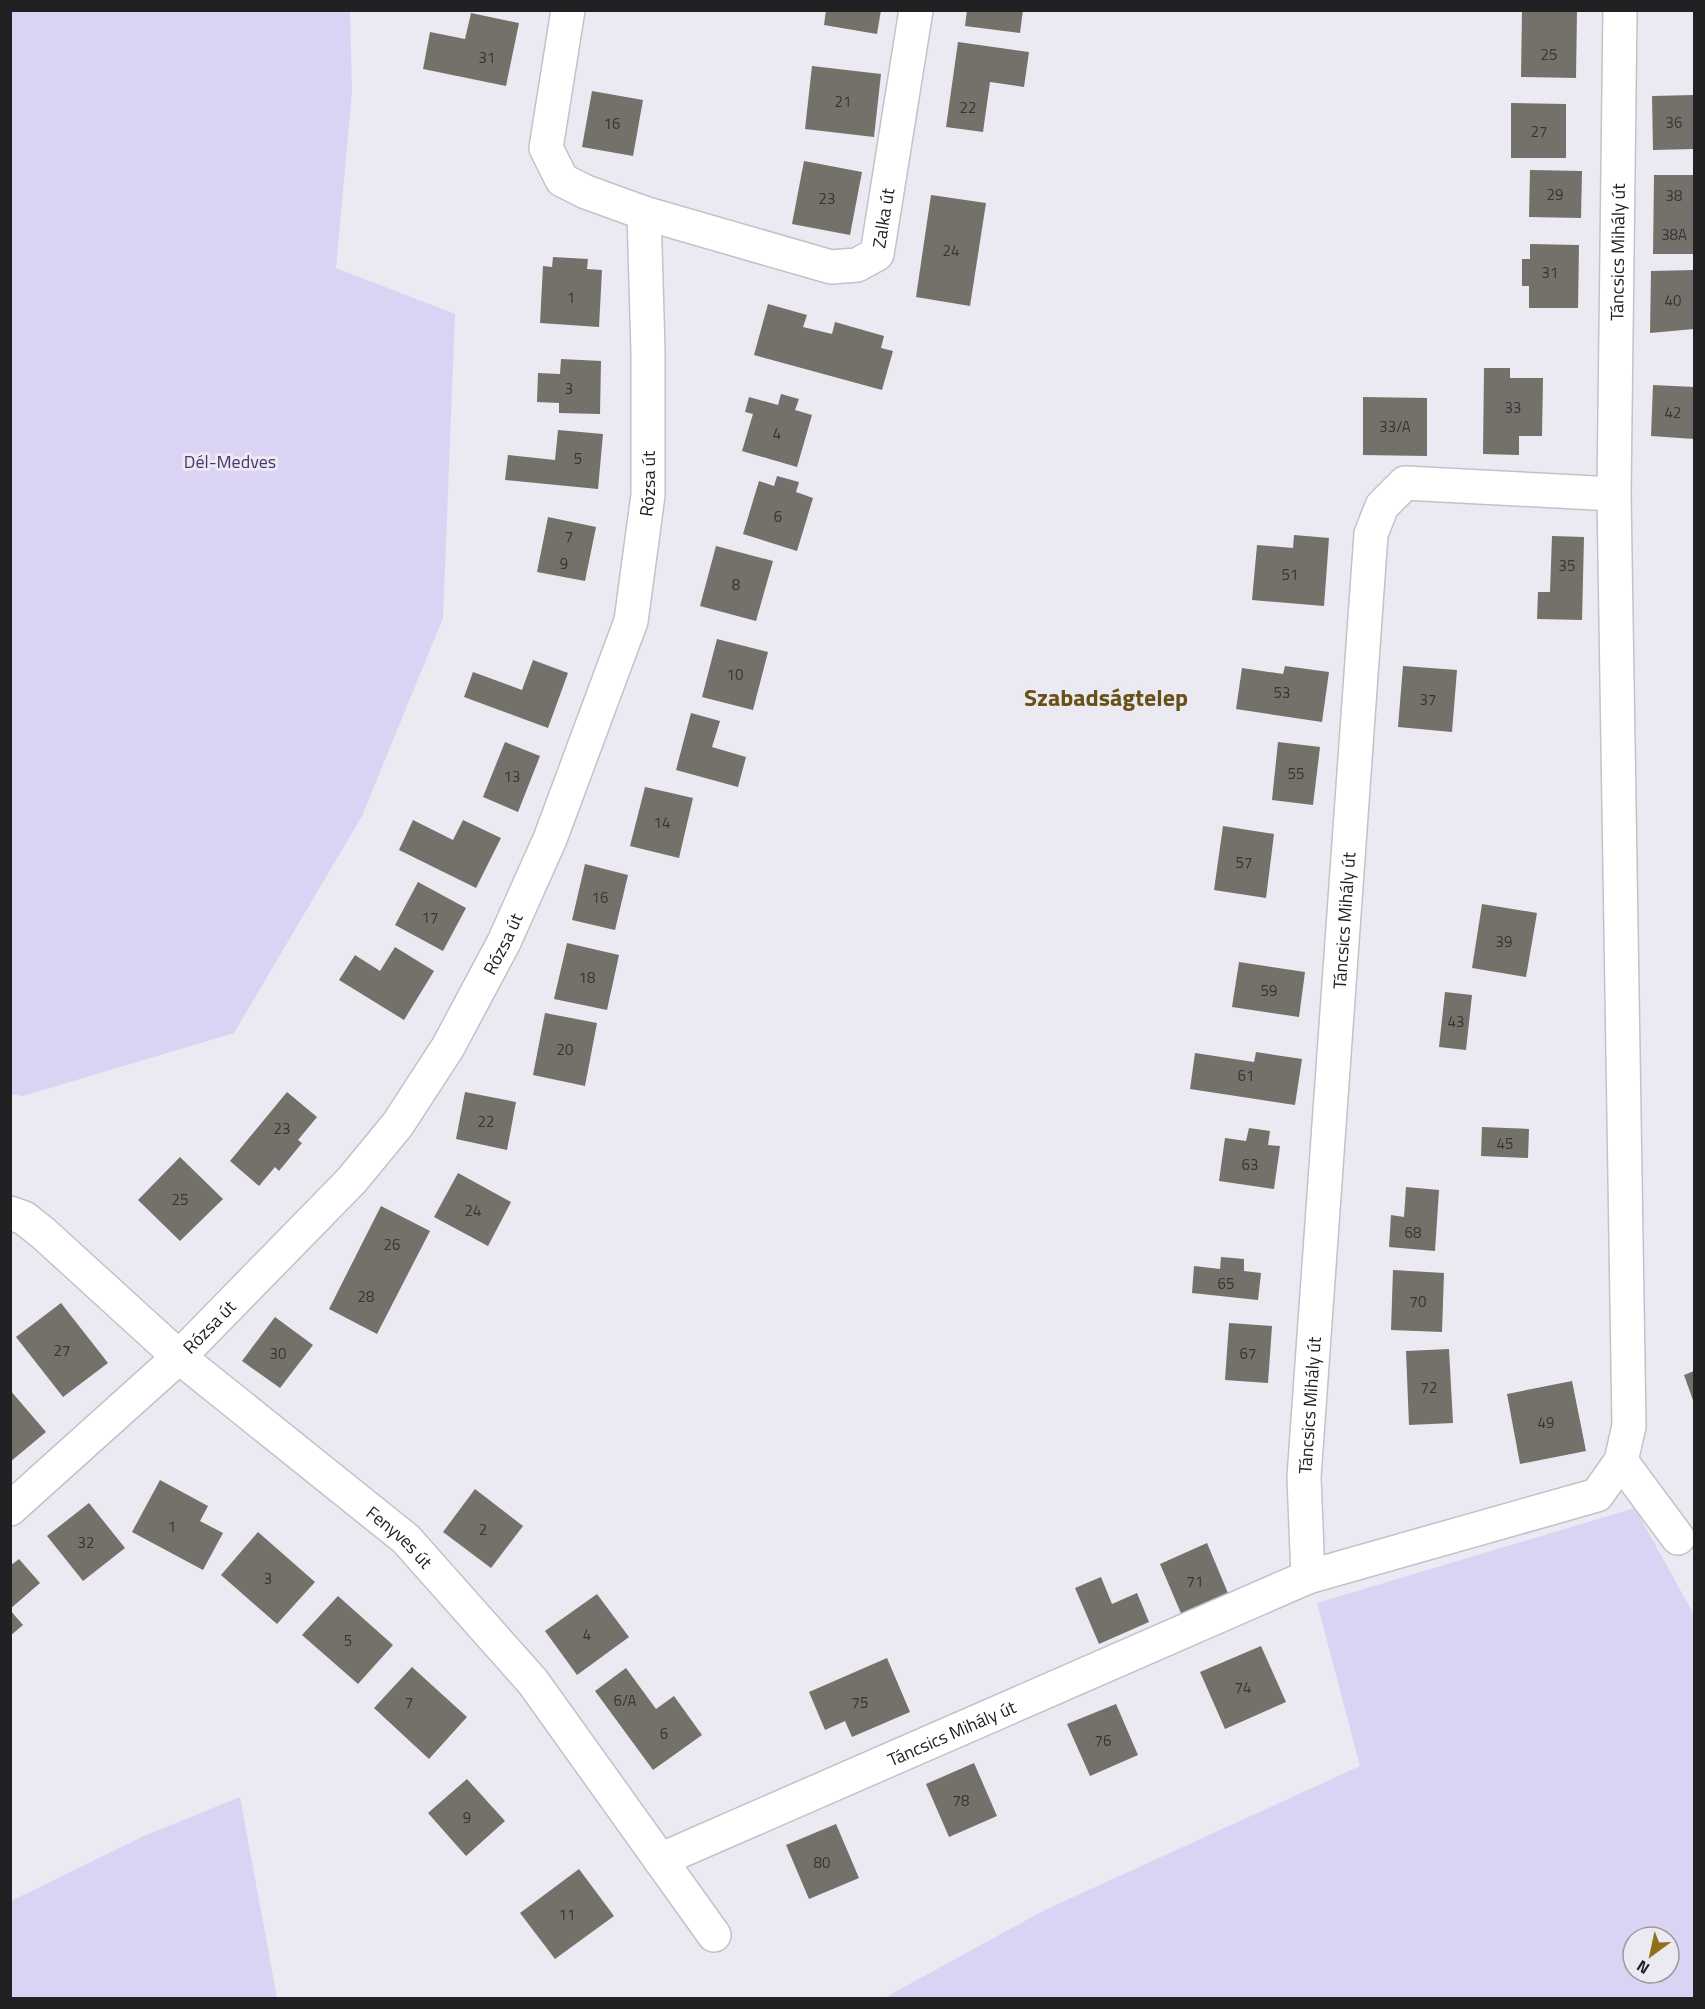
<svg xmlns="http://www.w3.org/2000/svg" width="1705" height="2009" font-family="'Titillium Web',sans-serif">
<rect width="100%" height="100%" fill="#ebe9f1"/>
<!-- green -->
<g fill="#dbd3f4" fill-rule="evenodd">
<polygon points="11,10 350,11 352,92 336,268 455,314 443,618 362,816 234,1033 23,1096 10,1094"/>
<path d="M1635,1508L1694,1615V1998H884L1045,1910L1360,1766L1317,1603ZM1633,1937H1669V1973H1633Z"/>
<polygon points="240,1797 277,1998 11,1998 11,1901 144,1836"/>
</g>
<!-- building -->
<g fill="#74716a">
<polygon points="826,10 881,10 877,34 824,25"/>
<polygon points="967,10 1023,10 1020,33 965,26"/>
<polygon points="1522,10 1577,10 1576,78 1521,77"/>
<polygon points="471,13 519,23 506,86 423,69 430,32 465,39"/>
<polygon points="958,42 1029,52 1024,87 990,82 983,132 946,127"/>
<polygon points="812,66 881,74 874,137 805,129"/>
<polygon points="592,91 643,100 633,156 582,147"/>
<polygon points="1694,95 1694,149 1653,150 1652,96"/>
<polygon points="1511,103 1566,104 1566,158 1511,158"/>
<polygon points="804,161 862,172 850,235 792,224"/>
<polygon points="1530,170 1582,171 1581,218 1529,217"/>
<polygon points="1654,175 1694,175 1694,254 1653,254"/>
<polygon points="931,195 986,203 970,306 916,297"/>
<polygon points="1530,244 1579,245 1578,308 1529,308 1529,286 1522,286 1522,259 1530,259"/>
<polygon points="553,257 588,259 587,269 602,270 599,327 540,323 543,266 552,267"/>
<polygon points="1694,270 1694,329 1650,333 1651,271"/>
<polygon points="768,304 807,315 803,327 832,334 835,322 884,336 881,348 893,351 882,390 754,355"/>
<polygon points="561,359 601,361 600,414 559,413 559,403 537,402 538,373 560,374"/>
<polygon points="1484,368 1510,368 1510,378 1543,378 1542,436 1519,436 1519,455 1483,454"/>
<polygon points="1653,385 1694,387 1694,439 1651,436"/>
<polygon points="781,394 799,399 795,410 812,415 797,467 742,451 753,414 745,412 749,397 778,405"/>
<polygon points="1363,397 1427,398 1427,456 1363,455"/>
<polygon points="558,430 603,434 598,489 505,480 508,455 555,460"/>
<polygon points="777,476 799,482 796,492 813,498 797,551 743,534 759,481 774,486"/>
<polygon points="548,517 596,527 585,581 537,572"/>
<polygon points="1294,535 1329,538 1324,606 1252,600 1257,545 1293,548"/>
<polygon points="1552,536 1584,537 1582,620 1537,619 1538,592 1550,592"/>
<polygon points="716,546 773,561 756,621 700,606"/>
<polygon points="717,639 768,652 753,710 702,697"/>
<polygon points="533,660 568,673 548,728 464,697 473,672 522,690"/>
<polygon points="1285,666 1329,672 1322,722 1236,709 1242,668 1283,674"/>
<polygon points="1403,666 1457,670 1452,732 1398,727"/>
<polygon points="691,713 720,721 712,747 746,757 738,787 676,770"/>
<polygon points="505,742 540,756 518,812 483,797"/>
<polygon points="1278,742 1320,747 1313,805 1272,800"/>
<polygon points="645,787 693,798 679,858 630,846"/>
<polygon points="413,820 453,840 463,820 501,838 476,888 399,850"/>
<polygon points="1223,826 1274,834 1266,898 1214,890"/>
<polygon points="585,864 628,875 615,930 572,920"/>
<polygon points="418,882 466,908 443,951 395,925"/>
<polygon points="1482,904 1537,913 1526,977 1472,968"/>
<polygon points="567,943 619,955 607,1010 554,999"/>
<polygon points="395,947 434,971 404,1020 339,980 355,955 380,971"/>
<polygon points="1239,962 1305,972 1299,1017 1232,1007"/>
<polygon points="1445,992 1472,995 1466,1050 1439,1047"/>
<polygon points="545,1013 597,1023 585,1086 533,1075"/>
<polygon points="1256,1052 1302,1059 1295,1105 1190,1089 1195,1053 1254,1062"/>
<polygon points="287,1092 317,1117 298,1140 302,1143 279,1171 275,1167 259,1186 230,1161"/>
<polygon points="465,1092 516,1102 507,1150 456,1139"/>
<polygon points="1482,1127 1529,1129 1528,1158 1481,1156"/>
<polygon points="1249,1128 1270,1131 1268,1145 1280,1146 1274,1189 1219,1181 1225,1138 1246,1141"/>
<polygon points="180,1157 223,1199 180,1241 138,1200"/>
<polygon points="458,1173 511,1202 488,1246 434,1217"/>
<polygon points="1406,1187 1439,1190 1435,1251 1389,1247 1391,1215 1404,1217"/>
<polygon points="381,1206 430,1231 377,1334 329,1309"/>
<polygon points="1221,1257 1244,1259 1244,1271 1261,1273 1258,1300 1192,1293 1194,1266 1220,1269"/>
<polygon points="1393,1270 1444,1273 1442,1332 1391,1330"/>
<polygon points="61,1303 108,1363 63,1397 16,1337"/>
<polygon points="275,1317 313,1345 280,1388 242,1361"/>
<polygon points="1229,1323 1272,1326 1268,1383 1225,1380"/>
<polygon points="1449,1349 1453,1423 1409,1425 1406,1351"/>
<polygon points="1694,1371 1694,1403 1684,1375"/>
<polygon points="1572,1381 1586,1451 1520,1464 1507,1394"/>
<polygon points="10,1390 46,1432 10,1462"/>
<polygon points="160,1480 208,1506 200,1521 223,1533 203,1570 132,1532"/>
<polygon points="475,1489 523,1526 491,1568 443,1532"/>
<polygon points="89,1503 125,1548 83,1581 47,1536"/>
<polygon points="258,1532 315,1582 277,1624 221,1575"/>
<polygon points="1207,1543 1230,1598 1183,1618 1160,1564"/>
<polygon points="19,1559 40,1583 10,1609 10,1566"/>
<polygon points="1101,1577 1112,1604 1137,1593 1149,1622 1099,1644 1075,1588"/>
<polygon points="597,1594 629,1637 577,1675 545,1631"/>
<polygon points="338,1596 393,1645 358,1684 302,1635"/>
<polygon points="10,1610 23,1625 10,1636"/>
<polygon points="1261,1646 1286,1702 1225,1729 1200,1672"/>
<polygon points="887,1658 910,1712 852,1737 845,1721 825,1730 809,1692"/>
<polygon points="412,1667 467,1717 429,1759 374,1708"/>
<polygon points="626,1668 656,1709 674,1696 702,1735 653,1770 595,1691"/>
<polygon points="1116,1704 1138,1755 1090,1776 1067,1724"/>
<polygon points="974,1763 997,1816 949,1837 926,1784"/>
<polygon points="467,1779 505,1821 466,1856 428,1813"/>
<polygon points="836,1824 859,1878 809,1899 786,1845"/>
<polygon points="579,1869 614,1916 555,1959 520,1913"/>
</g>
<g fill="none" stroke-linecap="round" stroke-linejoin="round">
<defs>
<g id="minor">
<path id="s1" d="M568,10L546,148L562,180L586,192L644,213L831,267L857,265L877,254L916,10"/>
<path id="s2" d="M10,1213L24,1218L43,1233L179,1357L406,1539L533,1682L714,1935"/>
<polyline points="1621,1461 1678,1538"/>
<path id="s3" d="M10,1509L179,1357L352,1180L398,1124L448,1047L504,942L550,839L631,621L648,495V351L644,213"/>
<path id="s4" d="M1308,1577L1304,1477L1371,534L1382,506L1405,483L1614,494"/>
<path id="s5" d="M660,1860L1308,1577L1597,1495L1621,1461L1629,1426L1614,494L1620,10"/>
</g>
</defs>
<!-- minor casing -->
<use href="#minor" stroke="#c3c1c9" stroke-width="36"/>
<!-- minor -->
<use href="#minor" stroke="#fff" stroke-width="33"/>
</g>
<g text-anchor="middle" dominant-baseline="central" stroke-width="6" stroke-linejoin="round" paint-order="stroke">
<!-- number labels -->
<g font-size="15" fill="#363435">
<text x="1549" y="54">25</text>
<text x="487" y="57">31</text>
<text x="843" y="101">21</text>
<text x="968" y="107">22</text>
<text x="1674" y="122">36</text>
<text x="612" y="123">16</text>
<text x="1539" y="131">27</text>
<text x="1555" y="194">29</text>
<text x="1674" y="195">38</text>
<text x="827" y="198">23</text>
<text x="1674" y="234">38A</text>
<text x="951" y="250">24</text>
<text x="1550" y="272">31</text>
<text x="571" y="297">1</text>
<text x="1673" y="300">40</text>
<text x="569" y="388">3</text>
<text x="1513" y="407">33</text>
<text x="1673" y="412">42</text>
<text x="1395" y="426">33/A</text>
<text x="777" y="433">4</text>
<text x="578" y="458">5</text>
<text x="778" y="516">6</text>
<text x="569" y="536">7</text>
<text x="564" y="563">9</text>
<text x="1567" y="565">35</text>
<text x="1290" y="574">51</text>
<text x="736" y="584">8</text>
<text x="735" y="674">10</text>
<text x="1282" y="692">53</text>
<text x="1428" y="699">37</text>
<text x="1296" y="773">55</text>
<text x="512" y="776">13</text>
<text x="662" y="822">14</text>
<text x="1244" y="862">57</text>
<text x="600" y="897">16</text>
<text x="430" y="917">17</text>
<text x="1504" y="941">39</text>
<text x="587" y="977">18</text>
<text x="1269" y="990">59</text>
<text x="1456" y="1021">43</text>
<text x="565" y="1049">20</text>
<text x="1246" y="1075">61</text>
<text x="486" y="1121">22</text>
<text x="282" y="1128">23</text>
<text x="1505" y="1143">45</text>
<text x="1250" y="1164">63</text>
<text x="180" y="1199">25</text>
<text x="473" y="1210">24</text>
<text x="1413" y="1232">68</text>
<text x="392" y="1244">26</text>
<text x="1226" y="1283">65</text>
<text x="366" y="1296">28</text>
<text x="1418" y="1301">70</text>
<text x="62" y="1350">27</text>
<text x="278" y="1353">30</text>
<text x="1248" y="1353">67</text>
<text x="1429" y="1387">72</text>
<text x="1546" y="1422">49</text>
<text x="172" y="1526">1</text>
<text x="483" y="1529">2</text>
<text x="86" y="1542">32</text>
<text x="268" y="1578">3</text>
<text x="1195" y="1581">71</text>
<text x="587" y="1634">4</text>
<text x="348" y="1640">5</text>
<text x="1243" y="1687">74</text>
<text x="625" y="1700">6/A</text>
<text x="409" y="1702">7</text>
<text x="860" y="1702">75</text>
<text x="664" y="1733">6</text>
<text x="1103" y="1740">76</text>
<text x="961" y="1800">78</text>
<text x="467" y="1817">9</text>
<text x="822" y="1862">80</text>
<text x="567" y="1914">11</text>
</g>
<!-- street labels -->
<g font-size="18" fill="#212023" stroke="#ebe9f1">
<text stroke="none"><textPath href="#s1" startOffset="544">Zalka út</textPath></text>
<text stroke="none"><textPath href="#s5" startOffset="2259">Táncsics Mihály út</textPath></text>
<text stroke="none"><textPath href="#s3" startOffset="1242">Rózsa út</textPath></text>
<text stroke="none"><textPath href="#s4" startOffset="658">Táncsics Mihály út</textPath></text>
<text stroke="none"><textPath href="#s3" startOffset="756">Rózsa út</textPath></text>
<text stroke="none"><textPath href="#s3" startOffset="270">Rózsa út</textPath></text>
<text stroke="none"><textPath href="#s4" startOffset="172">Táncsics Mihály út</textPath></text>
<text stroke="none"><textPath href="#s2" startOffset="508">Fenyves út</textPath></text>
<text stroke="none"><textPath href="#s5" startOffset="318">Táncsics Mihály út</textPath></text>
</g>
<!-- park labels -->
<g font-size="18" fill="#49366f" stroke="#ebe9f1">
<text x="230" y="461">Dél-Medves</text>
</g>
<!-- district labels -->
<g font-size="24" font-weight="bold" fill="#675116" stroke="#ebe9f1">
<text x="1106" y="697">Szabadságtelep</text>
</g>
</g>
<!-- border -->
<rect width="1705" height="2009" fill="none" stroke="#212023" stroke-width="24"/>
<!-- north arrow -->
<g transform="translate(1651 1955) rotate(213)"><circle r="28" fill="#ebe9f1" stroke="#9a999f" stroke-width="1.5"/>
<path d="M0-4.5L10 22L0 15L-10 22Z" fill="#917117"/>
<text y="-9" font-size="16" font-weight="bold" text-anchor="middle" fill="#212023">N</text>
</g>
</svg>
